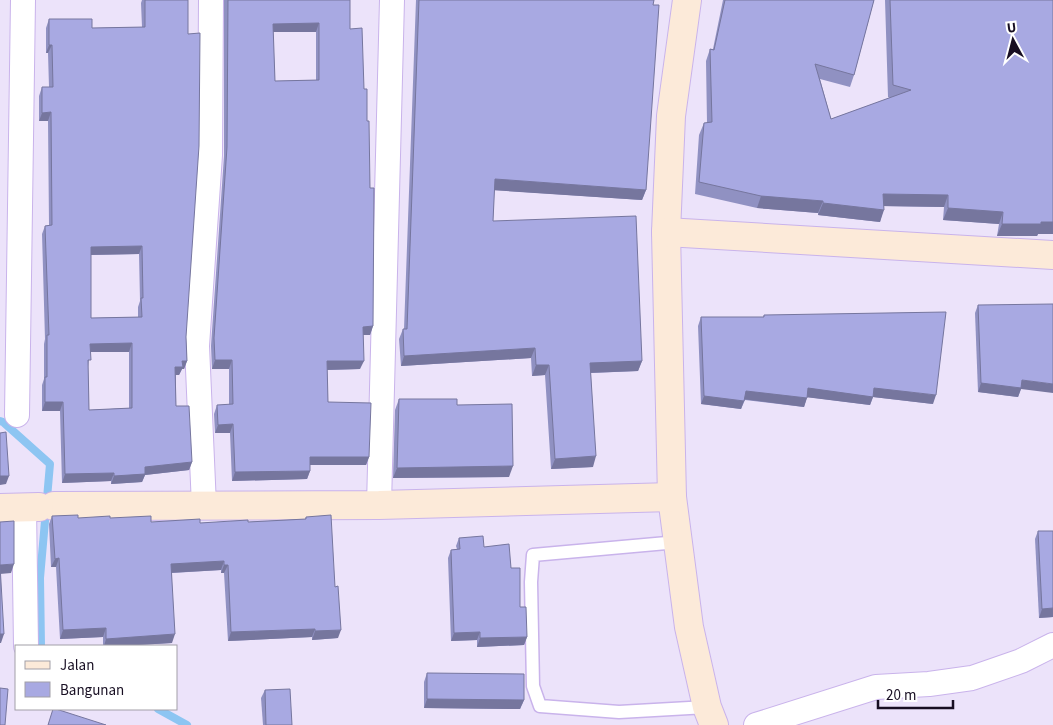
<svg xmlns="http://www.w3.org/2000/svg" width="1053" height="725" font-family="'Source Sans 3',sans-serif">
<rect width="100%" height="100%" fill="#ece3fa"/>
<g fill="none" stroke-linecap="round" stroke-linejoin="round">
<!-- stream -->
<g stroke="#8dc5f2" stroke-width="8">
<polyline points="0,421 3,422 50,464 40,578 41,646"/>
<polyline points="158,709 187,725"/>
</g>
<defs>
<polyline id="lane" points="678,542 533,555 531,582 533,686 540,706 619,712 707,707"/>
<g id="street">
<polyline points="17,415 23,0"/>
<polyline points="379,505 392,0"/>
<polyline points="204,506 197,346 210,155 211,0"/>
<polyline points="24,507 26,646"/>
<polyline points="756,725 876,687 929,684 972,678 1021,661 1053,645"/>
</g>
<g id="secondary">
<polyline points="687,0 671,116 666,232 672,497 689,627 707,707 714,725"/>
<polyline points="666,232 1053,255"/>
<polyline points="54,506 379,505 672,497"/>
<polyline points="0,508 39,507"/>
</g>
</defs>
<!-- lane casing -->
<use href="#lane" stroke="#c9b3eb" stroke-width="15"/>
<!-- street casing -->
<use href="#street" stroke="#c9b3eb" stroke-width="26"/>
<!-- secondary casing -->
<use href="#secondary" stroke="#c9b3eb" stroke-width="30"/>
<!-- lane -->
<use href="#lane" stroke="#fff" stroke-width="12"/>
<!-- street -->
<use href="#street" stroke="#fff" stroke-width="24"/>
<!-- secondary -->
<use href="#secondary" stroke="#fcead9" stroke-width="28"/>
</g>
<!-- wall -->
<g fill="#9091c2" fill-rule="evenodd">
<path d="M142,0H188L186,337L187,361L184,369H182L179,375H176V406L192,462L189,470L145,475L142,482L111,484V481L62,483L60,411H42V385L44,379V344L45,339L42,234L45,226L49,225L48,121H39V96L42,87H49L48,53H46V28L49,19L92,28L142,27L141,3ZM139,254L140,301L138,307V317L91,318V255ZM90,352H129V408L89,410L88,367Z"/>
<path d="M224,0H350V29L364,89L367,121L370,188L373,326L370,335H363L360,369L327,370L328,402L369,457L366,465H310V471L307,479L232,481L230,433H215L214,414L217,405H229V369H212L211,346L224,156ZM273,32H316V80L275,81Z"/>
<polygon points="416,0 654,0 653,5 646,190 642,200 494,190 493,221 642,361 638,371 591,373 593,467 551,469 545,375 532,376 531,358 401,366 399,339 403,329 404,329"/>
<polygon points="723,0 874,0 854,75 850,87 820,79 831,119 890,98 888,97 885,0 1053,0 1053,234 1038,234 1037,236 997,236 999,224 943,220 944,207 884,206 880,222 818,215 818,213 757,208 695,194 699,135 704,123 707,123 706,61 710,49 713,49"/>
<polygon points="978,305 1021,389 1018,397 978,392 975,313"/>
<polygon points="764,315 933,404 873,397 870,405 807,397 804,407 745,400 741,409 701,404 698,326 701,317 763,317"/>
<polygon points="399,399 457,405 509,477 393,478 395,410"/>
<polygon points="52,516 78,518 110,518 151,522 200,523 248,522 305,519 306,517 338,638 312,640 312,637 228,641 224,573 221,573 221,570 172,573 172,643 121,646 103,646 103,637 60,639 56,567 51,567 49,524"/>
<polygon points="1038,531 1053,617 1039,618 1035,539"/>
<polygon points="459,538 484,547 511,568 527,637 524,645 477,647 477,640 451,641 448,558 451,550 457,549 456,546"/>
<polygon points="427,673 524,700 520,709 424,708 424,682"/>
<polygon points="265,690 292,725 263,725 261,698"/>
</g>
<!-- shaded-wall -->
<g fill="#76769e">
<polygon points="319,23 316,32 270,32 273,24"/>
<polygon points="49,45 52,45 48,53 46,53"/>
<polygon points="51,112 48,121 39,121 42,113"/>
<polygon points="495,179 646,190 642,200 491,190"/>
<polygon points="883,194 948,195 944,207 879,206"/>
<polygon points="761,196 823,201 818,213 757,208"/>
<polygon points="823,203 884,210 880,222 818,215"/>
<polygon points="948,208 1003,212 999,224 943,220"/>
<polygon points="1041,222 1053,222 1053,234 1038,234 1037,236 997,236 1002,224"/>
<polygon points="142,246 139,254 87,255 91,247"/>
<polygon points="373,326 370,335 360,335 363,327"/>
<polygon points="132,343 129,352 87,352 90,344"/>
<polygon points="535,348 531,358 401,366 404,356"/>
<polygon points="215,360 232,360 229,369 212,369"/>
<polygon points="182,361 187,361 184,369 182,369 179,375 172,375 175,367"/>
<polygon points="327,361 364,361 360,369 324,370"/>
<polygon points="642,361 638,371 587,373 590,363"/>
<polygon points="536,365 549,365 545,375 532,376"/>
<polygon points="1022,380 1053,384 1053,393 1021,389 1018,397 978,392 981,383"/>
<polygon points="808,388 874,388 936,395 933,404 873,397 870,405 805,397"/>
<polygon points="746,391 807,398 804,407 742,399"/>
<polygon points="704,396 744,401 741,409 701,404"/>
<polygon points="45,402 63,402 60,411 42,411"/>
<polygon points="233,424 230,433 215,433 218,425"/>
<polygon points="596,456 593,467 551,469 555,459"/>
<polygon points="310,457 369,457 366,465 307,465"/>
<polygon points="192,462 189,470 145,475 142,482 111,484 114,476 145,467"/>
<polygon points="513,466 509,477 393,478 397,468"/>
<polygon points="310,471 307,479 232,481 235,472"/>
<polygon points="114,473 111,481 62,483 65,474"/>
<polygon points="0,476 9,476 6,484 0,485"/>
<polygon points="59,558 56,567 51,567 55,559"/>
<polygon points="224,561 221,570 168,573 171,564"/>
<polygon points="14,564 11,573 0,574 0,565"/>
<polygon points="224,565 228,565 224,573 221,573"/>
<polygon points="1053,608 1053,617 1039,618 1042,609"/>
<polygon points="106,628 103,637 60,639 63,630"/>
<polygon points="315,629 312,637 228,641 231,632"/>
<polygon points="341,630 338,638 312,640 315,631"/>
<polygon points="480,632 477,640 451,641 454,633"/>
<polygon points="0,634 4,634 1,643 0,643"/>
<polygon points="175,634 172,643 121,646 104,646 106,639"/>
<polygon points="527,637 524,645 477,647 480,638"/>
<polygon points="427,699 524,700 520,709 424,708"/>
</g>
<!-- building -->
<g fill="#a8a9e2" stroke="#76769e" fill-rule="evenodd">
<path d="M145,0H188V34L200,33L199,146L186,337L187,361H182L183,367H175L176,406H189L192,462L145,467V474L114,476V473L65,474L63,402H45V377H47V335H49L45,226L52,225L51,112L42,113V87H53L52,45H49V19H92V28L145,27ZM142,246L143,298H141L142,317L91,318V247ZM132,343V408L89,410L88,360H91L90,344Z"/>
<path d="M228,0H350V29L362,28L364,89H367V121H369L370,188H374L373,326L363,327L364,361H327L328,402L371,403L369,457H310V471L235,472L233,424L218,425L217,405L233,404L232,360H215L214,338L227,147ZM319,23V80L275,81L273,24Z"/>
<polygon points="419,0 654,0 653,5 659,5 646,190 495,179 493,221 636,216 642,361 590,363 596,456 555,459 549,365 536,365 535,348 404,356 403,329 407,329"/>
<polygon points="725,0 874,0 854,75 815,64 831,119 911,90 893,85 890,0 1053,0 1053,222 1041,222 1041,224 1002,224 1003,212 948,208 948,195 883,194 884,210 823,203 823,201 761,196 699,182 704,123 712,122 710,49 714,50"/>
<polygon points="1053,304 1053,384 1022,380 1021,388 981,383 978,305"/>
<polygon points="946,312 936,395 874,388 873,397 808,388 807,398 746,391 744,401 704,396 701,317 764,317 764,315"/>
<polygon points="399,399 457,399 457,405 512,404 513,466 397,468"/>
<polygon points="6,432 9,476 0,476 0,433"/>
<polygon points="78,515 78,518 110,516 110,518 151,516 151,522 200,519 200,523 248,520 248,522 306,519 306,517 331,515 335,587 338,586 341,630 315,631 315,629 231,632 228,565 224,565 224,561 171,564 175,634 106,639 106,628 63,630 59,558 55,559 52,516"/>
<polygon points="14,521 14,564 0,565 4,634 0,634 0,522"/>
<polygon points="1038,531 1053,531 1053,608 1042,609"/>
<polygon points="483,536 484,547 509,544 511,568 520,568 520,607 526,607 527,637 480,638 480,632 454,633 451,550 460,549 459,538"/>
<polygon points="427,673 524,674 524,700 427,699"/>
<polygon points="0,688 8,689 5,725 0,725"/>
<polygon points="290,689 292,725 266,725 265,690"/>
<polygon points="53,709 56,709 106,725 48,725"/>
</g>
<!-- legend -->
<rect x="15" y="645" width="162" height="65" fill="#ffffff" stroke="#a29fa7"/>
<rect x="25" y="661" width="25" height="8" fill="#fcead9" stroke="#a29fa7"/>
<text x="60" y="670" font-size="15" fill="#170e22">Jalan</text>
<rect x="25" y="682" width="25" height="15" fill="#a8a9e2" stroke="#a29fa7"/>
<text x="60" y="695" font-size="15" fill="#170e22">Bangunan</text>
<!-- north arrow -->
<g transform="translate(1013 40) rotate(353)" stroke="#ffffff" stroke-width="4" paint-order="stroke">
<path d="M0-4L9 19L0 12L-9 19Z" fill="#170e22"/>
<text y="-8" font-size="14" font-weight="bold" text-anchor="middle" fill="#170e22">U</text>
</g>
<!-- scale -->
<path d="M878 700v8h75v-8" fill="none" stroke="#170e22" stroke-width="2.5"/>
<text x="886" y="700" font-size="15" fill="#170e22" stroke="#ffffff" stroke-width="4" paint-order="stroke">20 m</text>
</svg>
